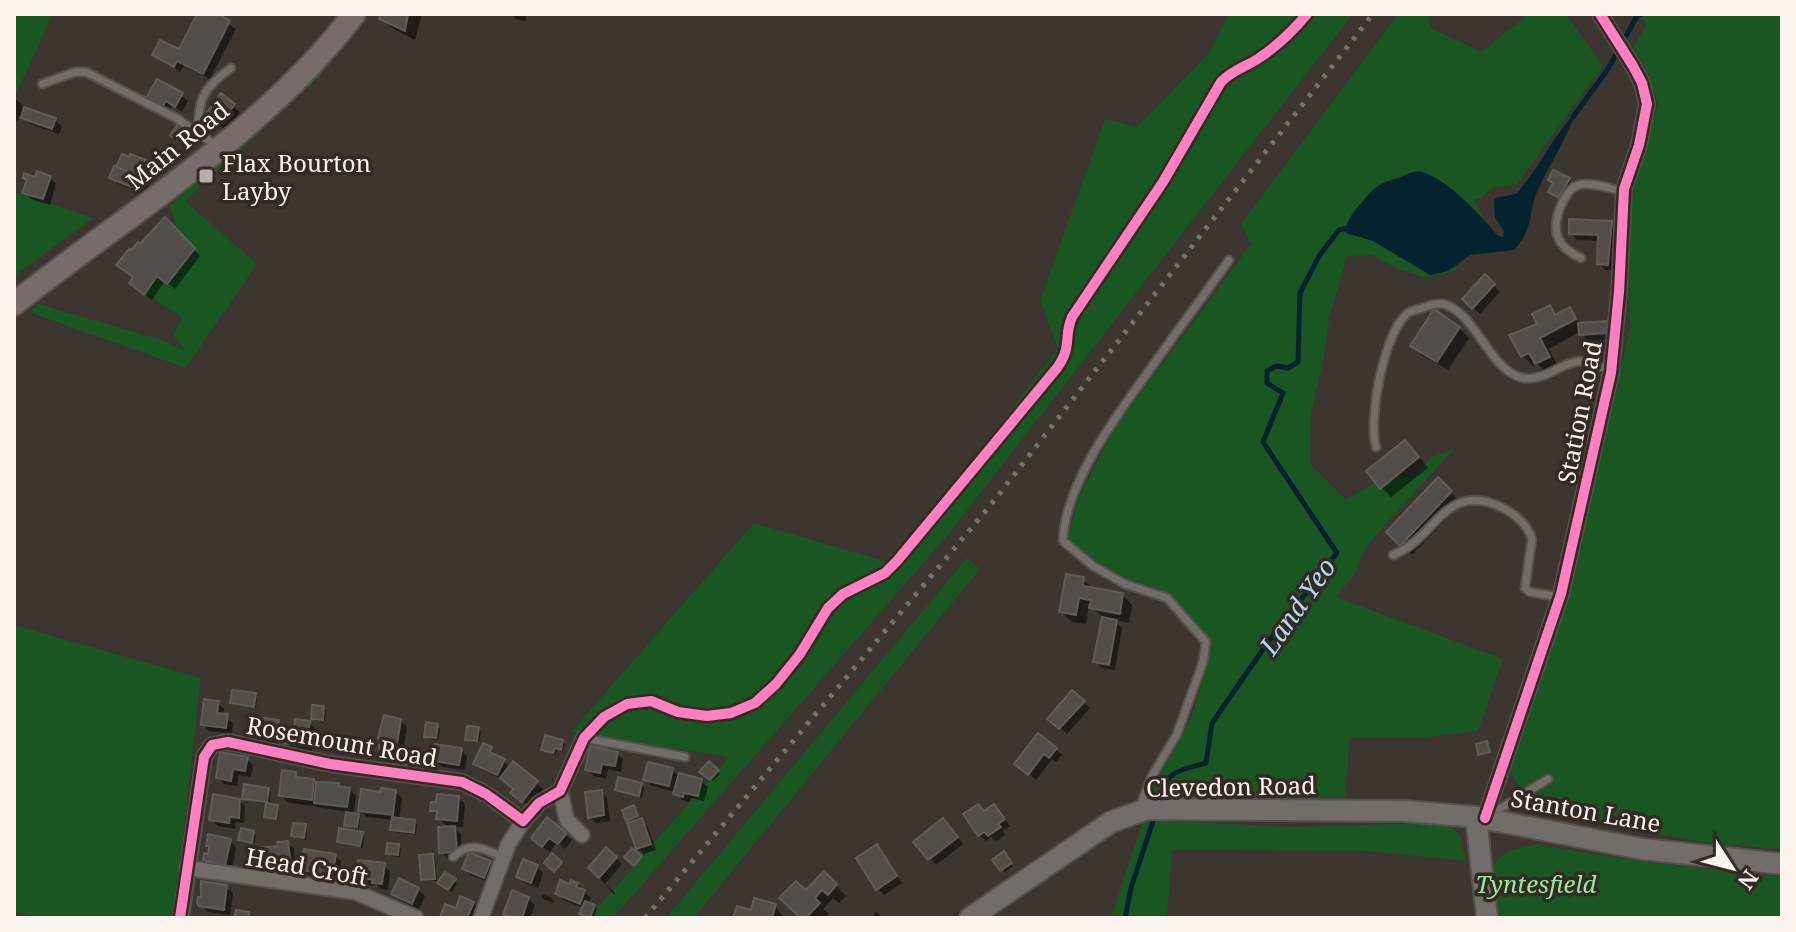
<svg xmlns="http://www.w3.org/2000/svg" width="1796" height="932" font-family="'Noto Serif',serif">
<rect width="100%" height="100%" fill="#3c3530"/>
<!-- green -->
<g fill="#1a5622">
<polygon points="14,14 53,14 14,98"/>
<polygon points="1228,14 1353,14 948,535 613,918 589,918 729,757 571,732 754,523 894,564 1058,348 1040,301 1105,119 1137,127 1209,53"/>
<path d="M1398,14H1429L1430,28L1482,52L1528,14H1566L1603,66L1517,184L1492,188L1481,198L1474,200L1485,221L1446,186L1417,171L1379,184L1348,222L1346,228L1351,234L1373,241L1430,275L1442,273L1456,267V270L1427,278L1396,268L1371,255L1347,256L1329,320L1324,357L1311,413L1310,464L1346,500L1382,478L1413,476L1432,457L1454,449L1368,544L1354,575L1336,597L1503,659L1478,731L1418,738H1350L1345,797L1145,804C1156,780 1169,761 1182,737C1196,711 1207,670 1211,640L1170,594L1129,579L1096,561L1068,539L1078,498L1115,428L1251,244L1241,224Z"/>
<polygon points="1640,14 1782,14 1782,849 1723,845 1630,830 1541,808 1523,795 1509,770 1569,595 1630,329 1629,215 1641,157 1658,105 1648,73 1633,47 1647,25"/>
<polygon points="314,67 322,74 185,201 257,264 186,368 29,312 38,304 162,340 186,351 173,335 182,318 146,293 157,276 167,284 195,248 176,227 170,206"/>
<polygon points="14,192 93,218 14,276"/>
<polygon points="967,558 980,569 694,918 666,918"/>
<polygon points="14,625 201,678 174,918 43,918 14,912"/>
<polygon points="1143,820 1292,827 1428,823 1452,827 1460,836 1466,861 1367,851 1172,850 1167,918 1111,918"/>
<path d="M1537,845L1647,862L1782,877V918L1496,917C1488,871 1483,853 1537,845Z"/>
</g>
<!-- water -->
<path fill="#05232e" d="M1576,112C1566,139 1552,161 1539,187C1528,210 1534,230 1514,250L1470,255L1448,271L1430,275L1373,241L1346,233C1346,218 1358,207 1367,196C1377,184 1385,182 1399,178C1406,175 1415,169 1422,172C1448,179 1481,216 1498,236L1503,237L1504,231L1495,218L1494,201L1496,198L1516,194C1539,169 1552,137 1576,112Z"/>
<!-- shadow -->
<g fill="#0007">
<polygon points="199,14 213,14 236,29 210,79 184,66 180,72 154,55 179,52"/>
<polygon points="384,14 422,14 415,40 392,28 381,18"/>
<polygon points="511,14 526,14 526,21 516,19"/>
<polygon points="181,95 188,101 182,112 172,106 169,112 149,98"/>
<polygon points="221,96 240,112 226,131 214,121"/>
<polygon points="14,97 23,106 22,109 55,120 62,127 59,134 30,124 20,114 17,121 14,120"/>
<polygon points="188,134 191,136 185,144 175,138"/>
<polygon points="162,154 175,163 173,165 167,161 163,168 159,165"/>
<polygon points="131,156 148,163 155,170 145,195 118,184 111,177"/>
<polygon points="25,178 50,178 56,184 50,205 31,199 25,192 28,181"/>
<polygon points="1568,180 1575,186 1566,203 1551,192"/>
<polygon points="165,220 200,256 175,289 165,281 152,300 138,289 135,278 141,246"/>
<polygon points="1611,223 1618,230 1613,270 1605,270 1599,263 1600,241 1577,240 1571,233"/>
<polygon points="1485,277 1500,292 1480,314 1464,299"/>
<polygon points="1549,307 1558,316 1570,310 1582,325 1607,323 1613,330 1614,339 1587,341 1581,331 1549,349 1558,367 1547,373 1537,363 1533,366 1523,356"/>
<polygon points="1459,328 1469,338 1448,370 1422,355 1412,345"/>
<polygon points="1415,452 1428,468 1391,497 1381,487"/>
<polygon points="1438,480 1461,503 1412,555 1388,532"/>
<polygon points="1083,579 1094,590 1122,594 1132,605 1129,623 1114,620 1122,628 1115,670 1102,668 1096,662 1104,618 1089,605 1086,624 1072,622 1061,612"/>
<polygon points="1073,693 1090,708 1067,734 1050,718"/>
<polygon points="255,695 257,697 256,708 235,705 232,703"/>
<polygon points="218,703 224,709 224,716 233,723 232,734 209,731 203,724"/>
<polygon points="323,708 326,711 325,721 315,721 313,718"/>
<polygon points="400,720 407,727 402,756 410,759 408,769 397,767 394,764 396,756 388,755 381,748"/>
<polygon points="278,722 284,728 296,731 309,723 316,729 312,752 288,748 282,742 282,745 258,741 251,735"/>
<polygon points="437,726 440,729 438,740 429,739 427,736"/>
<polygon points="478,729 481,732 479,742 470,741 467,739"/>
<polygon points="562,742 565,744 563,751 557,750 556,755 543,749"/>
<polygon points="491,749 510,768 513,764 543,789 529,807 504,780 482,770 476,763"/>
<polygon points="1055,749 1062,755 1056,762 1052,759 1036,780 1017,764"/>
<polygon points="461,750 467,756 465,770 442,767 435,760"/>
<polygon points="617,753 623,760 621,772 608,769 606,779 594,776 587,769"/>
<polygon points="247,759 253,766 251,777 239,775 237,786 224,784 218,777"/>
<polygon points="709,764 720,774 713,781 702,772"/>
<polygon points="672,770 680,777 701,781 708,787 704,801 691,798 689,802 682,800 676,792 652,786 646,780"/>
<polygon points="295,774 301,780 313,781 317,784 338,785 349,789 356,796 353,815 360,818 359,829 346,825 348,812 287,802 281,795"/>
<polygon points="641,785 644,787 642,798 617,790"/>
<polygon points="268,790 271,792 269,806 279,810 278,820 266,816 268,804 244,798"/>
<polygon points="395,791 402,798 399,820 414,821 417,824 416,835 395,832 392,830 394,820 367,817 360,810 382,794"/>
<polygon points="601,792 607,798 610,821 596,823 590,817"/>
<polygon points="458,798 465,804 463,827 452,826 461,834 462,858 448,859 441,852 448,828 432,810"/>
<polygon points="239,800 245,807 244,823 236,822 235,829 218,826 212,819"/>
<polygon points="633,808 640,821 648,827 656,850 644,854 638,848 631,824 628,820"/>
<polygon points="1000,812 1010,826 1003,831 1005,835 996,841 991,837 986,841 979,835 985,813"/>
<polygon points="547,819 572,840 565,849 557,842 550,852 539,844"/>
<polygon points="305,826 307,829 306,840 296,838 293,835"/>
<polygon points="949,827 963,844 936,865 916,842"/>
<polygon points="253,832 256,835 254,844 241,839"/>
<polygon points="362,834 364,836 363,848 339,841"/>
<polygon points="230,841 236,847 232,871 211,866 205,860 209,856 211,848 208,845"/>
<polygon points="288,843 294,849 296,871 287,872 287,875 264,874 258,867"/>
<polygon points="398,846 401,849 400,857 391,856 388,853"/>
<polygon points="876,846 902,883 884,895 878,888"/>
<polygon points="1003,854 1013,866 1005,872 995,860"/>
<polygon points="335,856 341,862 338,884 309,876 303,869"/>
<polygon points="432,856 435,858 437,881 426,881 423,879"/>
<polygon points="615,858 622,864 605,884 615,893 614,895 597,875"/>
<polygon points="490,863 497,870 491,883 470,875 464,868"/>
<polygon points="384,865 390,872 388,890 381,889 377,885 364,886 357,879"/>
<polygon points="537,867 543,873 538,888 525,883 519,876"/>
<polygon points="445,874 457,883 452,892 442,885"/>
<polygon points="824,874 846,896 839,903 833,898 823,909 829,914 825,918 803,918 806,893"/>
<polygon points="577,884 591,898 588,904 597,909 593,918 584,916 584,908 563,900 557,894"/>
<polygon points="226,887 233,893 230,915 208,912 201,905"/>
<polygon points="418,889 425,896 419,909 400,900 393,894"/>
<polygon points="541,894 552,898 554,903 543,899"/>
<polygon points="528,899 535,905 530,918 509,918 505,914"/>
<polygon points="473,903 480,910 476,918 442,917"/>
<polygon points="775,906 784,918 736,918 753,913"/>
<polygon points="876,912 884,918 871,918"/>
</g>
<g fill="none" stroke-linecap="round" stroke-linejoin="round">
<!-- stream -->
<g stroke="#05232e" stroke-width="5">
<polyline points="1573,117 1608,69 1637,16 1642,14"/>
<path d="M1157,806C1167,771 1173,772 1206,763L1212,723L1266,645L1337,553L1263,442L1283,393L1267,383V371L1276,366L1288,368L1298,362L1300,293L1319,256L1339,230L1352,227"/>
<polyline points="1125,918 1131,888 1155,815"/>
</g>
</g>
<!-- building -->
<g fill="#524d48" stroke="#5f5b56" stroke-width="2">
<polygon points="197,14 218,14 230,21 203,74 177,61 174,67 152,55 160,40 179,49"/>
<polygon points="381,14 408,14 405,31 379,19"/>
<polygon points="157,79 183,93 175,107 166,101 162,107 146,98"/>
<polygon points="221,93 235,104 219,126 205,115"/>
<polygon points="24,107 56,118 52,129 21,118"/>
<polygon points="178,124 189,132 182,143 170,135"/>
<polygon points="162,152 173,159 170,164 164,160 160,167 154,163"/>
<polygon points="122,154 129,157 130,154 149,161 143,177 116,167"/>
<polygon points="114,166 143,177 138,190 109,178"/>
<polygon points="1553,170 1570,178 1559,198 1548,192 1553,183 1548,180"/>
<polygon points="37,171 51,176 43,199 22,193 27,180 23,178 24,173 35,177"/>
<polygon points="165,217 195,248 167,284 157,276 144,295 129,283 133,277 116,265 129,249 131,250 138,242 140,244"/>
<polygon points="1569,219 1612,221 1608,265 1597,264 1598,235 1569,234"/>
<polygon points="1485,274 1495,284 1472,309 1462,299"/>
<polygon points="1550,305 1555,315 1570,307 1576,319 1540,338 1550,357 1535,364 1529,353 1521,357 1509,335 1537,324 1532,314"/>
<polygon points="1434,309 1460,327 1437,362 1410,346"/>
<polygon points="1608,321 1609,333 1579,335 1578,323"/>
<polygon points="1405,440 1419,457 1380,489 1366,471"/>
<polygon points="1438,477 1452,491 1400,546 1386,532"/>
<polygon points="1066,574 1084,577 1083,586 1123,593 1120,614 1089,608 1091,600 1079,598 1076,615 1059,612"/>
<polygon points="1102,617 1117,620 1109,665 1093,662"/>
<polygon points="232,690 256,693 254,707 230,703"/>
<polygon points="1072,690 1085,701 1059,729 1047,719"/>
<polygon points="204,699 219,701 217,713 228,714 226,728 201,725"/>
<polygon points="312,705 324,706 323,720 311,719"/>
<polygon points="384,715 401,719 396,751 379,749 380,738 378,738"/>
<polygon points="251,716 279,720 276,739 249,735"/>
<polygon points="295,719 310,721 306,746 280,743 282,727 294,729"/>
<polygon points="426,722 438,724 436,738 424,737"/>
<polygon points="467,726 479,727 477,741 465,740"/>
<polygon points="1038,733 1057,748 1049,758 1044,754 1028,775 1014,764"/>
<polygon points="545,735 563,740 561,750 555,748 553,753 541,750"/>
<polygon points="1487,741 1490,752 1478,755 1476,744"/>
<polygon points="483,743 492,747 490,752 505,759 497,775 473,764"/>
<polygon points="435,744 462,748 459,765 433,761"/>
<polygon points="590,746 618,752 615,766 602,764 600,773 585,770"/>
<polygon points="220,752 248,757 245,771 233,769 231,781 216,778"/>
<polygon points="394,753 408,755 406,767 392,765"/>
<polygon points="513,761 538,781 522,802 510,793 513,789 500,778"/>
<polygon points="709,761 719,770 710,780 699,772"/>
<polygon points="648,762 673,768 669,786 643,780"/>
<polygon points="282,770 296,772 296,777 314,779 312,800 279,796"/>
<polygon points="679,773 702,779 698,796 684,793 683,797 673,794"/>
<polygon points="618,777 642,783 639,796 615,790"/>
<polygon points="316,782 339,783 338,786 350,788 347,807 314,803"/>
<polygon points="244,784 269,788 267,802 242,799"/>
<polygon points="381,788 396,790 393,815 358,811 361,789 380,792"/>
<polygon points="602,790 604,815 588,818 585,792"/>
<polygon points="213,794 240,799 239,818 230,817 229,823 209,820"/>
<polygon points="437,794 459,796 457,821 436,819 437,811 430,811 431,802 436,802"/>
<polygon points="266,803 278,805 276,819 264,817"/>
<polygon points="978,804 984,811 994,804 1005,819 998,824 1001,827 988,836 984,832 978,836 963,814"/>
<polygon points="634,805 638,816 626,821 622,810"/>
<polygon points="346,812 359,814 357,827 344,826"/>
<polygon points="392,817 415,820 414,833 390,830"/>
<polygon points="547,817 567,833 558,844 549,838 542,847 531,838"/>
<polygon points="642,818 651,844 636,849 627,823"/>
<polygon points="943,818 958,837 928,860 913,842"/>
<polygon points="293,823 306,824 304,838 291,836"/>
<polygon points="455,826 457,852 439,853 438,827"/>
<polygon points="241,828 254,831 252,843 238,840"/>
<polygon points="339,828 363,832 360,846 337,842"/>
<polygon points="208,834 231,839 225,866 203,860 204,853 208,854 209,846 206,846"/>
<polygon points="288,841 291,865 281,866 282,869 268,871 267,867 256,868 254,848 278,846 277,842"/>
<polygon points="387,843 399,844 398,855 386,854"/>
<polygon points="877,844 897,876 876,890 856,858"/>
<polygon points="606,847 617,857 599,878 588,868"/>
<polygon points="632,848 642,856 634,866 624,857"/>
<polygon points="304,849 336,854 332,879 317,876 318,873 300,870"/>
<polygon points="1004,851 1012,863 1000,871 992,860"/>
<polygon points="469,852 491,861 484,878 462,869"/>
<polygon points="552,853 562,862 554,872 544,863"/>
<polygon points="433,854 435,879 421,880 419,855"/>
<polygon points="523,859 538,865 531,883 516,877"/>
<polygon points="358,860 385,863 382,884 372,883 373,879 355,880"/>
<polygon points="824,871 837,884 828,895 822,890 815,898 820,903 806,918 801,918 779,898 796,881 806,890"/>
<polygon points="445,872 456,879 448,890 437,883"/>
<polygon points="399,878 419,888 412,904 391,894"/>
<polygon points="560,880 569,884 571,880 578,883 576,887 585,890 580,904 555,894"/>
<polygon points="201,881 227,885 224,910 199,906 197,903 198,897 201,897"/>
<polygon points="512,890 529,897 522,918 503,915"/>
<polygon points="460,896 474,902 467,918 440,917 445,904 456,908"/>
<polygon points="754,898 776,904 772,918 733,918 737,906 751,910"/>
<polygon points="585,901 595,905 590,918 579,914"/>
<polygon points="236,910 249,912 248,918 234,918"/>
</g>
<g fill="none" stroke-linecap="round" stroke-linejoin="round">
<defs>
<g id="service">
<polyline points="42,84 75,72 86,72 176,118 217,146"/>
<path d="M198,133C198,99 203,88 231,68"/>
<path d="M1581,258C1557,247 1551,232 1560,208C1563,201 1568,191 1574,187C1587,179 1611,189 1624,192"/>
<path d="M1376,447C1368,419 1384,331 1408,313C1412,310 1421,309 1425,307C1431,305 1438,303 1443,304C1476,312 1490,372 1523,378C1545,382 1562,361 1582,361C1591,362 1602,367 1611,370"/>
<path d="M1393,555C1436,539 1445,479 1503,508C1516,515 1528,526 1532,539L1525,588L1530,592L1559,597"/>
<polyline points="584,738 685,757"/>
<path d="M1139,809L1152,776L1177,734L1203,662L1206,642L1167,598L1125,584L1093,566L1063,541C1065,480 1122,409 1156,361C1180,327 1205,294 1229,260"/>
<polyline points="1490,815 1548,779"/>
<path d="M453,857C473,840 481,849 504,857"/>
</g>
<g id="minor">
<polyline points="560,791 567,820 582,835"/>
<polyline points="1485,818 1561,594 1611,373 1619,292 1624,189 1639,145 1647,104 1642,83 1633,66 1600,14"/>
<polyline points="187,868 355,892 416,918"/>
<polyline points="181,918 204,757 212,745 228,742 330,764 462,782 486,794 523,821 539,803 560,791 584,738"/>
<polyline points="481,918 508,845 523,821"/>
</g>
<g id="secondary">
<polyline points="1476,817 1487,918"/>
<polyline points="970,918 1111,822 1147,809 1405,811 1476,817 1642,849 1782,864"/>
</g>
<path id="primary" d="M14,304C127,214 267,130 354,14"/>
</defs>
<!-- service casing -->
<use href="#service" stroke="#56514c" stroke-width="11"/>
<!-- minor casing -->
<use href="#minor" stroke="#56514c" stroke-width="18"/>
<!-- secondary casing -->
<use href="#secondary" stroke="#56514c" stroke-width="24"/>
<!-- primary casing -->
<use href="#primary" stroke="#56514c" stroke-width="26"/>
<!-- service -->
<use href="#service" stroke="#736d69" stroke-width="7"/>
<!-- minor -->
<use href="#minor" stroke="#736d69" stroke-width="14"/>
<!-- secondary -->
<use href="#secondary" stroke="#736d69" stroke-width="20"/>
<!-- primary -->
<use href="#primary" stroke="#766c69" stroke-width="22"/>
<!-- rail -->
<polyline stroke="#78726f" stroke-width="5" stroke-dasharray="4 8" stroke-linecap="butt" points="645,918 989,507 1373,14"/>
<defs>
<g id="cycleway">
<polyline points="1485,818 1561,594 1611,373 1619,292 1624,189 1639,145 1647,104 1642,83 1633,66 1600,14"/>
<path d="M180,918L204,757L212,745L228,742L330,764L462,782L486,794L523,821L539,803L560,791L584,738L604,717L627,704L651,701L678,712L707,716L731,713L755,703L776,684L800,654L828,608L843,594L885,573L897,561L1057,368C1073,345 1063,338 1072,317L1163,182L1221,82C1232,70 1246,67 1259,58C1277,46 1293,31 1307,14"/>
</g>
</defs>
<!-- cycleway casing -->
<use href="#cycleway" stroke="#352a23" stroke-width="15"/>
<!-- cycleway -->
<use href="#cycleway" stroke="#ff80c0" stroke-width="10"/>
</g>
<!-- markers -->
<rect fill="#b8b0ac" stroke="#352a23" stroke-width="3" x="198" y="168" width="16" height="16" rx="4"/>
<g text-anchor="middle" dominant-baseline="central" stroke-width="7" stroke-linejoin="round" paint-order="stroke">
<!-- street labels -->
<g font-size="24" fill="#faf3ee" stroke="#352a23">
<text transform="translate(177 145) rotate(-39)">Main Road</text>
<text transform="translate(1579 412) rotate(-79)">Station Road</text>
<text transform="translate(342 741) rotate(10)">Rosemount Road</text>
<text transform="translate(1231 786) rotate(-1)">Clevedon Road</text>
<text transform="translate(1586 810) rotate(10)">Stanton Lane</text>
<text transform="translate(307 866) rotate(10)">Head Croft</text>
</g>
<!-- poi labels -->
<g font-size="24" fill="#faf3ee" stroke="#352a23" text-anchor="start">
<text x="222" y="162">Flax Bourton<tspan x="222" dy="28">Layby</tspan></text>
</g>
<!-- park labels -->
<g font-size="24" font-style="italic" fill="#92ef98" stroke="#352a23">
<text x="1536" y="883">Tyntesfield</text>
</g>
<!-- water labels -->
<g font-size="26" font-style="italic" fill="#aadbf1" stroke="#352a23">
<text transform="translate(1297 606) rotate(-55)">Land Yeo</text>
</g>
</g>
<!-- border -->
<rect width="1796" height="932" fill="none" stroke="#faf3ee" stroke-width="32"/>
<!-- north arrow -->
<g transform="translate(1732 868) rotate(126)" stroke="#352a23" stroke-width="6" paint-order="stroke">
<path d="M0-6L14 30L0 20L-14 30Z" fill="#faf3ee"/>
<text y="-12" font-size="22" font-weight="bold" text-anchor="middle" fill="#faf3ee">N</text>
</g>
</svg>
